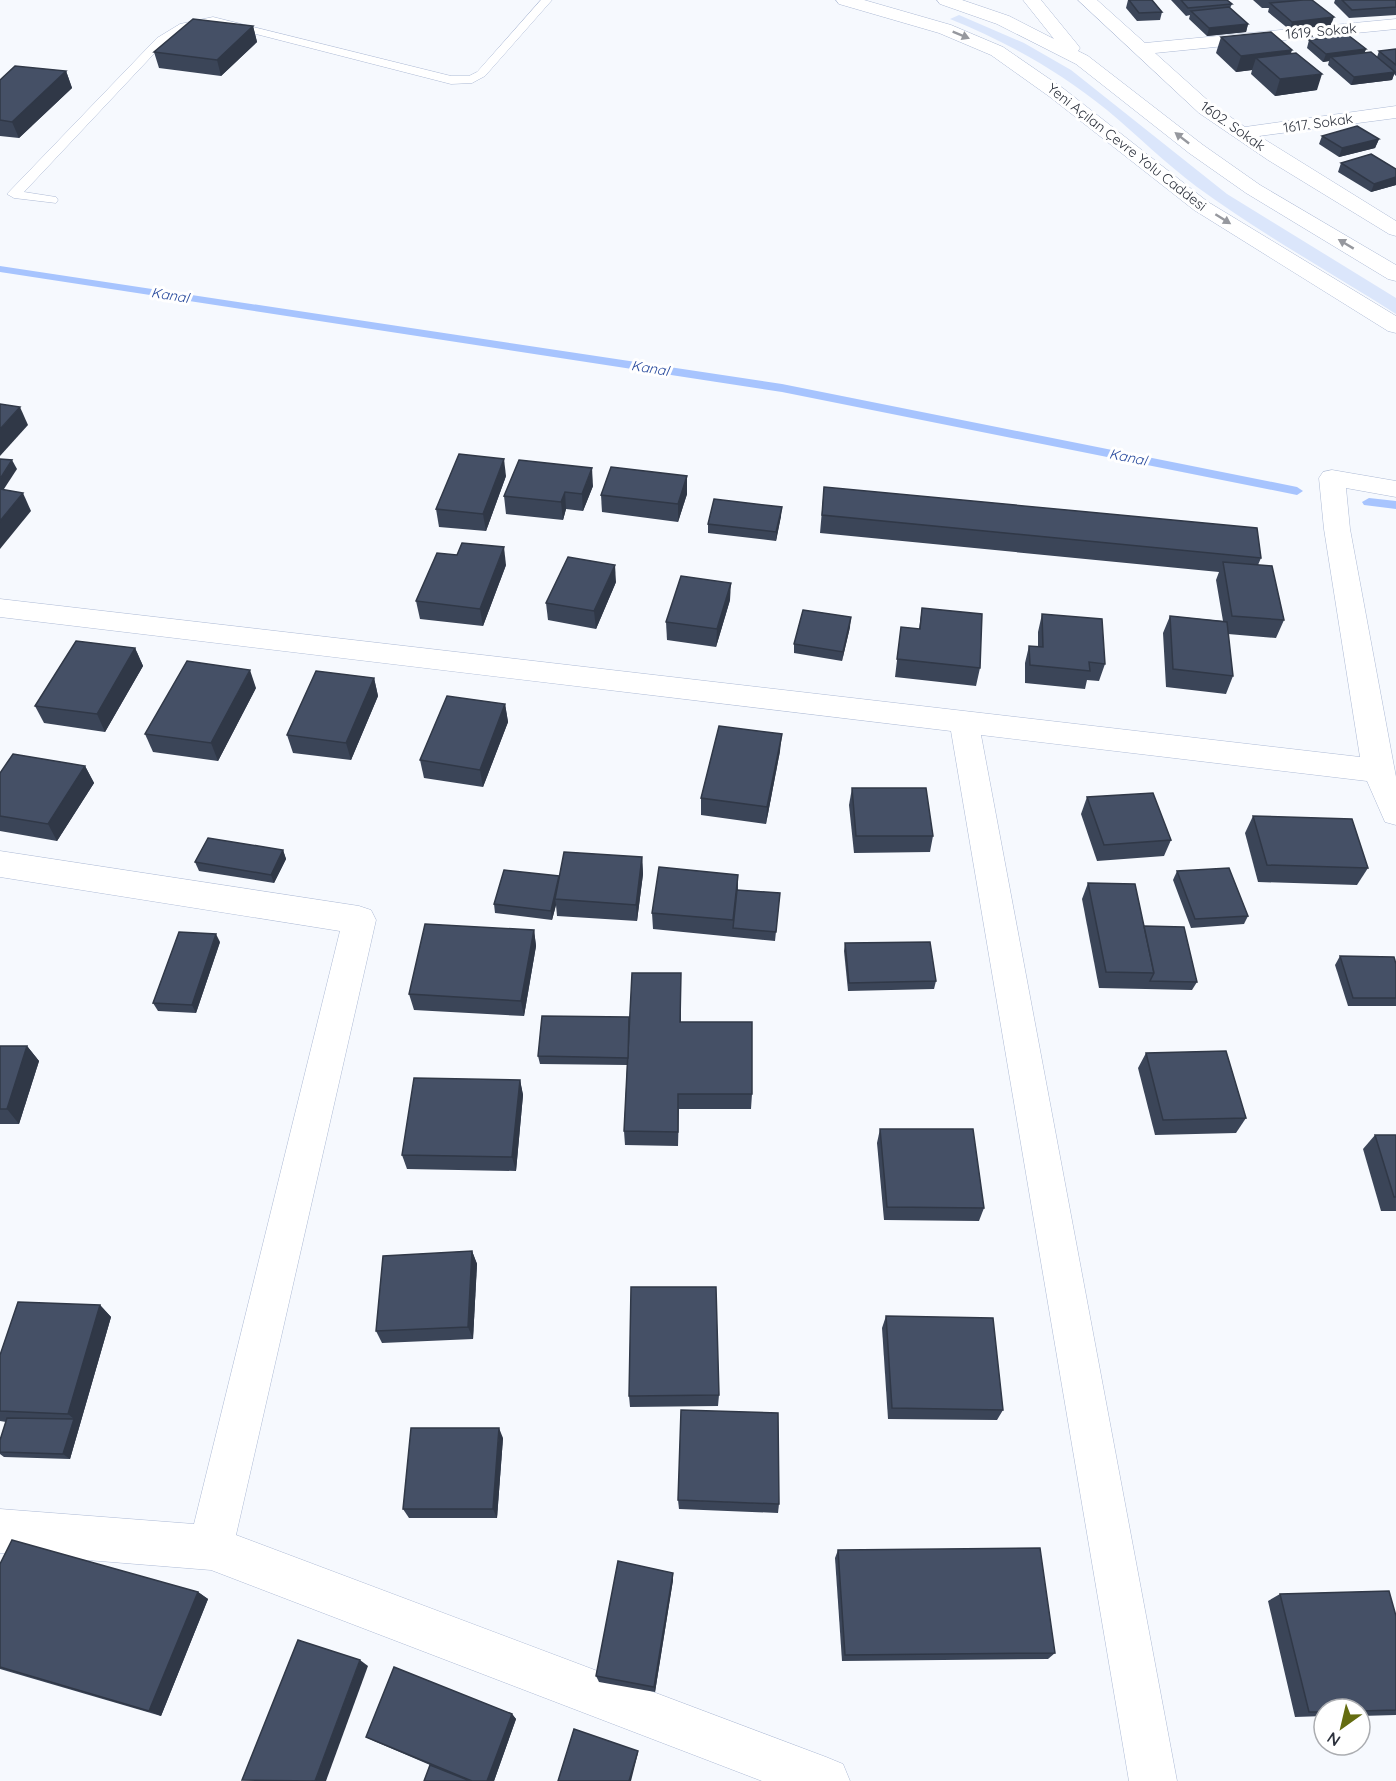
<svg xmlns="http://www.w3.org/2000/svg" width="1396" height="1781" font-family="Quicksand,sans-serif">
<rect width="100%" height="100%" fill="#f6f9fe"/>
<!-- green -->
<path fill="#dbe6fb" d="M959,15L1024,43L1071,70L1227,194L1396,298V314C1330,272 1260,233 1197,187C1165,163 1137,135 1107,110C1059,71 1007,42 950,19Z"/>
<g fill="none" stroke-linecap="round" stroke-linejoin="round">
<!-- stream -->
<g fill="#a7c4fe" fill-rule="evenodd">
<polygon points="0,266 782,384 1297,487 1303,491 1297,495 782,392 0,272"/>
<polygon points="1369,498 1396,501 1396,509 1364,505 1362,502"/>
</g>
<defs>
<polygon id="lane" points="541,0 552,0 485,76 472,83 451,84 213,23 188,29 165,42 24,192 56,197 58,200 56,203 14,198 7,194 157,38 180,24 213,17 451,76 469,76 477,72"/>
<g id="street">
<polygon points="1078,0 1097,0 1145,43 1396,19 1396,29 1155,53 1213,105 1245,127 1396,106 1396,118 1259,136 1396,221 1396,236 1389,234 1268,160 1199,113"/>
<polygon points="1332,470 1396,481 1396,497 1346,488 1350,529 1396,777 1396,825 1385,822 1367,781 981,735 1177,1781 1129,1781 951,731 0,617 0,599 1360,757 1324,529 1319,478 1323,472"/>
<polygon points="0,851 359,906 371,910 376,920 236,1535 826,1757 843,1764 850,1781 762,1781 211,1570 0,1553 0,1509 194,1524 340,931 0,877"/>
</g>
<g id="secondary">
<polygon points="836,0 864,0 951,25 1003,47 1064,89 1208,202 1396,316 1396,333 1388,331 1194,210 1050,97 991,55 939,33 839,4"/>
<polygon points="937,0 962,0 1009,16 1054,39 1023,0 1041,0 1077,44 1080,48 1078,51 1088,56 1203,145 1260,185 1396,265 1396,281 1388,279 1246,193 1189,153 1076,64 997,24 940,4"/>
</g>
</defs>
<!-- lane casing -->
<use href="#lane" stroke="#adbad5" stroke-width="1"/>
<!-- street casing -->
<use href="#street" stroke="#adbad5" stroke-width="1"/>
<!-- secondary casing -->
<use href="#secondary" stroke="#adbad5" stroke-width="1"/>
<!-- lane -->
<use href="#lane" fill="#fff" fill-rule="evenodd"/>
<!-- street -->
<use href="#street" fill="#fff" fill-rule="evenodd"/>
<!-- secondary -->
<use href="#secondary" fill="#fff" fill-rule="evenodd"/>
</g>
<!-- wall -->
<g fill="#3b4558">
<polygon points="1128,0 1152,0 1162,12 1160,20 1137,21 1126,8"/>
<polygon points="1171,0 1227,0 1232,4 1230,8 1248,24 1246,32 1207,36 1189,19 1190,15 1186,16"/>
<polygon points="1253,0 1312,0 1331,25 1290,30 1268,12 1269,8 1262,8"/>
<polygon points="1335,0 1396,0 1396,15 1349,18 1334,3"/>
<polygon points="253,26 257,42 221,76 159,68 154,52"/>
<polygon points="1221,37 1291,53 1317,90 1275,96 1251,74 1252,70 1236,72 1216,53"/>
<polygon points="1309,40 1366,49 1364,53 1377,57 1379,51 1396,49 1396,76 1394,74 1392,80 1351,85 1328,65 1329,61 1323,62 1307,48"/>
<polygon points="66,71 72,88 19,138 0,136 0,80"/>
<polygon points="1322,136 1379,139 1375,148 1339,157 1319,144"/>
<polygon points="1341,163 1396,169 1396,185 1371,192 1338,172"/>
<polygon points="506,476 486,531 439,527 436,509"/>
<polygon points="687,476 687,494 678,522 602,512 601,495"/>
<polygon points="593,486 583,511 566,509 563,520 506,514 504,496"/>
<polygon points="824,487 1261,558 1258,565 1284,620 1276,638 1228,634 1233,676 1226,694 1166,687 1163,633 1170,616 1223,621 1216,580 1219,572 820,533"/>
<polygon points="781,516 776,541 708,533 708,524"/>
<polygon points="506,565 483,626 420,619 416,601"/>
<polygon points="616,582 596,629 548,620 546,603"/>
<polygon points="730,600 716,647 667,640 666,622"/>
<polygon points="922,608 980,668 976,686 895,677 901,627 919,629"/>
<polygon points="1042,614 1105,664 1099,681 1087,680 1085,689 1025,683 1025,663 1029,646 1038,646 1038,632"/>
<polygon points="850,627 842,661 794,653 794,644"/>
<polygon points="135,648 143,666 105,732 44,723 35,706"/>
<polygon points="374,678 378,696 351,760 293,753 287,735"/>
<polygon points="256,688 218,761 153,752 145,734"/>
<polygon points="505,704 508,722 483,787 424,778 420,760"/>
<polygon points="780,751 766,824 701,815 701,798"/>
<polygon points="85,766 94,783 57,841 0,831 0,773"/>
<polygon points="852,788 933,836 930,852 854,853 849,805"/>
<polygon points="1087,797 1171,840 1164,856 1097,861 1081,814"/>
<polygon points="1253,816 1368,868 1357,885 1258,882 1245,833"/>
<polygon points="283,850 286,859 274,883 199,871 195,862"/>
<polygon points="642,857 643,874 637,921 557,916 556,905 552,920 495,913 494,904 559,876"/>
<polygon points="1177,871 1248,916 1244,924 1191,928 1173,880"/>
<polygon points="738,875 738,890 780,893 775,941 653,929 652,913"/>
<polygon points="1088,883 1144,926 1197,982 1192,990 1099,988 1082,899"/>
<polygon points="534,930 536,946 524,1016 414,1010 409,994"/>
<polygon points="220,942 196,1013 158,1011 153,1003"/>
<polygon points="845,943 936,981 934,989 848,991 844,951"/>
<polygon points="1340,956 1396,964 1396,1006 1348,1006 1335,965"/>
<polygon points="681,989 681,1022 752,1094 751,1109 679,1109 678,1146 625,1145 624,1131 627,1065 540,1064 538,1056 629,1017"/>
<polygon points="0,1046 27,1046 39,1061 19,1124 0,1124"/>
<polygon points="1146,1053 1246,1118 1236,1133 1155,1135 1138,1068"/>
<polygon points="520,1080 523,1095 516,1171 407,1169 402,1155"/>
<polygon points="880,1129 984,1208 979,1221 884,1220 877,1143"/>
<polygon points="1375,1135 1396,1135 1396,1211 1381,1211 1363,1149"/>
<polygon points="472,1251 477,1264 473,1339 382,1343 376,1331"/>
<polygon points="100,1305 111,1317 70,1459 4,1457 0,1454 0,1440 6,1422 0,1421 0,1355"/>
<polygon points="886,1316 1003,1410 997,1420 888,1419 882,1328"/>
<polygon points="719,1395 718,1406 630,1407 629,1396"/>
<polygon points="503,1438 497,1518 409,1518 403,1509"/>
<polygon points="678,1500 779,1504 778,1513 679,1509"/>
<polygon points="838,1550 1055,1653 1048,1659 842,1661 835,1558"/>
<polygon points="0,1564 198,1592 208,1599 161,1716 0,1669"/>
<polygon points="673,1573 673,1580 655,1692 599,1682 596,1676"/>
<polygon points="1280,1594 1396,1616 1396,1715 1360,1716 1360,1709 1324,1709 1324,1716 1295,1717 1268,1601"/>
<polygon points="512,1714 516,1719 494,1781 424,1781 430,1765 374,1741 366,1737"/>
</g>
<!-- shaded-wall -->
<g fill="#303847">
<polygon points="1334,17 1331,25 1290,30 1292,22"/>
<polygon points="1248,24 1246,32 1207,36 1209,28"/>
<polygon points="253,26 257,42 221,76 217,60"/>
<polygon points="1366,49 1363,57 1331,57 1329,61 1323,62 1326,54"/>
<polygon points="1292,50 1287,67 1256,58 1252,70 1236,72 1241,56"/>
<polygon points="66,71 72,88 19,138 12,122"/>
<polygon points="1395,72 1392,80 1351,85 1354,77"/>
<polygon points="1322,74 1317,90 1275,96 1280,79"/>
<polygon points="1379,139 1375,148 1339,157 1342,148"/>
<polygon points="1396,177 1396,185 1371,192 1374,184"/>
<polygon points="20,407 28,425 0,456 0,429"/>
<polygon points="504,459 506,476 486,531 483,514"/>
<polygon points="12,460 17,469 2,492 0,489 0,479"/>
<polygon points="592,468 593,486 583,511 582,494"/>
<polygon points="687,476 687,494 678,522 678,504"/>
<polygon points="565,492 566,509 563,520 561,502"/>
<polygon points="23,493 31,511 0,549 0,521"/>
<polygon points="782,507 781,516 776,541 776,532"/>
<polygon points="504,547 506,565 483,626 480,609"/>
<polygon points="615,565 616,582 596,629 594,611"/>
<polygon points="731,583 730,600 716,647 717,629"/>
<polygon points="851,617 850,627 842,661 843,652"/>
<polygon points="135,648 143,666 105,732 97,714"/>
<polygon points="250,670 256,688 218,761 211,743"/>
<polygon points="374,678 378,696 351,760 346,743"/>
<polygon points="505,704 508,722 483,787 480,770"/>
<polygon points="782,734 780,751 766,824 767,807"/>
<polygon points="85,766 94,783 57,841 48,824"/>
<polygon points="283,850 286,859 274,883 271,875"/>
<polygon points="642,857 643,874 637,921 636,905"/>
<polygon points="560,876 555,899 556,905 552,920 551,911"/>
<polygon points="534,930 536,946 524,1016 521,1001"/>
<polygon points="216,934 220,942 196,1013 192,1005"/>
<polygon points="27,1046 39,1061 19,1124 7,1109"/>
<polygon points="520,1080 523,1095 516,1171 512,1157"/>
<polygon points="472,1251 477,1264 473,1339 468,1327"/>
<polygon points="100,1305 111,1317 70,1459 63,1454 74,1419 68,1414"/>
<polygon points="499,1428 503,1438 497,1518 493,1509"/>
<polygon points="673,1573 673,1580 655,1692 654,1687"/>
<polygon points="198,1592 208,1599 161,1716 149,1711"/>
<polygon points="360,1660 368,1666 326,1781 315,1781"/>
<polygon points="512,1714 516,1719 494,1781 487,1781"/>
<polygon points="638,1751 638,1753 631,1781 629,1781"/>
</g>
<!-- building -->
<g fill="#455066" stroke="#303847" stroke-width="1.5">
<polygon points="1129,0 1152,0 1162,12 1139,13"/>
<polygon points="1181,0 1227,0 1232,4 1188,8"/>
<polygon points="1303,0 1312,0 1334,17 1292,22 1270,3"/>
<polygon points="1342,0 1396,0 1396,7 1352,10"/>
<polygon points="1229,7 1248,24 1209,28 1191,11"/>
<polygon points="193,19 253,26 217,60 154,52"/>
<polygon points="1271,32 1292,50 1241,56 1221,37"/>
<polygon points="1348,35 1366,49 1326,54 1309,40"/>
<polygon points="1396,49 1396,65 1379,51"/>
<polygon points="1371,52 1395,72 1354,77 1331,57"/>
<polygon points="1296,53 1322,74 1280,79 1256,58"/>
<polygon points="15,66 66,71 12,122 0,120 0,80"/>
<polygon points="1357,126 1379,139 1342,148 1322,136"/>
<polygon points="1371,154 1396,169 1396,177 1374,184 1341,163"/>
<polygon points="0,404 20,407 0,429"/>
<polygon points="459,454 504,459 483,514 436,509"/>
<polygon points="0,459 12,460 0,479"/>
<polygon points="519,460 592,468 582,494 565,492 561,502 504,496"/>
<polygon points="611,467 687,476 678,504 601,495"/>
<polygon points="824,487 1257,528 1261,558 822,515"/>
<polygon points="0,489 23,493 0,521"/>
<polygon points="714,499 782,507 776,532 708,524"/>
<polygon points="462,543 504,547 480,609 416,601 437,553 457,555"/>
<polygon points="568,557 615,565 594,611 546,603"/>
<polygon points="1223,562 1272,566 1284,620 1232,616"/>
<polygon points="681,576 731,583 717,629 666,622"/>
<polygon points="922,608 982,614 980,668 897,659 901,627 920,629"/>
<polygon points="803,610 851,617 843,652 794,644"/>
<polygon points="1042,614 1102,619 1105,664 1089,662 1090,671 1030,665 1029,646 1043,647"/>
<polygon points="1170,616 1227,622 1233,676 1173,669"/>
<polygon points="76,641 135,648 97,714 35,706"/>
<polygon points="187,661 250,670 211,743 145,734"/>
<polygon points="316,671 374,678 346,743 287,735"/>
<polygon points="447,696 505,704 480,770 420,760"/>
<polygon points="719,726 782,734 767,807 701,798"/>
<polygon points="13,754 85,766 48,824 0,816 0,773"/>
<polygon points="852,788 926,788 933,836 856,836"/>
<polygon points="1153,793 1171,840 1104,845 1087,797"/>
<polygon points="1253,816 1352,819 1368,868 1267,865"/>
<polygon points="208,838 283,850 271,875 195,862"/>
<polygon points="564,852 642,857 636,905 555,899"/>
<polygon points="659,867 738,875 733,920 652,913"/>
<polygon points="1229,868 1248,916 1195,919 1177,871"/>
<polygon points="504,870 559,876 551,911 494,904"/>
<polygon points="1088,883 1135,884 1154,973 1106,972"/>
<polygon points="737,890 780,893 776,932 733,928"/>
<polygon points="425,924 534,930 521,1001 409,994"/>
<polygon points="1144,926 1184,927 1197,982 1150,981 1154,973"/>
<polygon points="179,932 216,934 192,1005 153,1003"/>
<polygon points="930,942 936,981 849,983 845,943"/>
<polygon points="1340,956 1394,957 1396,964 1396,998 1353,998"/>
<polygon points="632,973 681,973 680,1022 752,1022 752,1094 678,1094 678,1132 624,1131"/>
<polygon points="542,1016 629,1017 628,1058 538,1056"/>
<polygon points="0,1046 27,1046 7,1109 0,1109"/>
<polygon points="1226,1051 1246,1118 1163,1120 1146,1053"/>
<polygon points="414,1078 520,1080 512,1157 402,1155"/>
<polygon points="880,1129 973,1129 984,1208 887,1207"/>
<polygon points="1375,1135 1396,1135 1396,1197 1394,1197"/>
<polygon points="472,1251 468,1327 376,1331 383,1256"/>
<polygon points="631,1287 716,1287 719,1395 629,1396"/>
<polygon points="18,1302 100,1305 68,1414 0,1411 0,1355"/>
<polygon points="886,1316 993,1318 1003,1410 892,1408"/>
<polygon points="681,1410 778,1413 779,1504 678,1500"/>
<polygon points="7,1418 74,1419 63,1454 0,1452 0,1440"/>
<polygon points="411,1428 499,1428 493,1509 403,1509"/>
<polygon points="12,1540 198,1592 149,1711 0,1667 0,1564"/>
<polygon points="1040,1548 1055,1653 845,1655 838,1550"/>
<polygon points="618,1561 673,1573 654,1687 596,1676"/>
<polygon points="1389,1591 1396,1616 1396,1710 1360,1711 1360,1709 1324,1709 1324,1712 1309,1712 1280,1594"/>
<polygon points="298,1640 360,1660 315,1781 242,1780"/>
<polygon points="394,1667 512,1714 487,1781 472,1781 366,1737"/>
<polygon points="574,1729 638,1751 629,1781 558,1781"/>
<polygon points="430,1765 470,1781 424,1781"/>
</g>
<!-- one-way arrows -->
<defs><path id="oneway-solid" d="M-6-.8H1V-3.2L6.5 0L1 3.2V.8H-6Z" transform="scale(1.5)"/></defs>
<g fill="#96989e">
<use href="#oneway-solid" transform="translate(961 35) rotate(22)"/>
<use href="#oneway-solid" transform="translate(1182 138) rotate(-142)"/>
<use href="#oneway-solid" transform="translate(1223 219) rotate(32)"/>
<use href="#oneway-solid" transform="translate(1346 244) rotate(-149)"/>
</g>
<g text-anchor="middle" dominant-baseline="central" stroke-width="6" stroke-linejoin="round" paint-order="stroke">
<!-- far-street labels -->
<g font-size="14" fill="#2c313c" stroke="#fff">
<text transform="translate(1321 31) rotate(-5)">1619. Sokak</text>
<text transform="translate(1318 123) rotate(-8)">1617. Sokak</text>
<text transform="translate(1233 126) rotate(35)">1602. Sokak</text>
<text transform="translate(1127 147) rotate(38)">Yeni Açılan Çevre Yolu Caddesi</text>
</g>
<!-- far-water labels -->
<g font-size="14" font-style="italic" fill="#27499c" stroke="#fff">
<text transform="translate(170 295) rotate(9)">Kanal</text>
<text transform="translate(650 368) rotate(9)">Kanal</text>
<text transform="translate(1128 457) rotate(11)">Kanal</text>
</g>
</g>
<!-- north arrow -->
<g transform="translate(1342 1727) rotate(214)"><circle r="28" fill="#ffffff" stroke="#abadb1" stroke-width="1.5"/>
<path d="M0-4.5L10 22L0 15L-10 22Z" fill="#646c10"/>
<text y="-9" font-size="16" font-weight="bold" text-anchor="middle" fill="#2c313c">N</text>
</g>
</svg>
